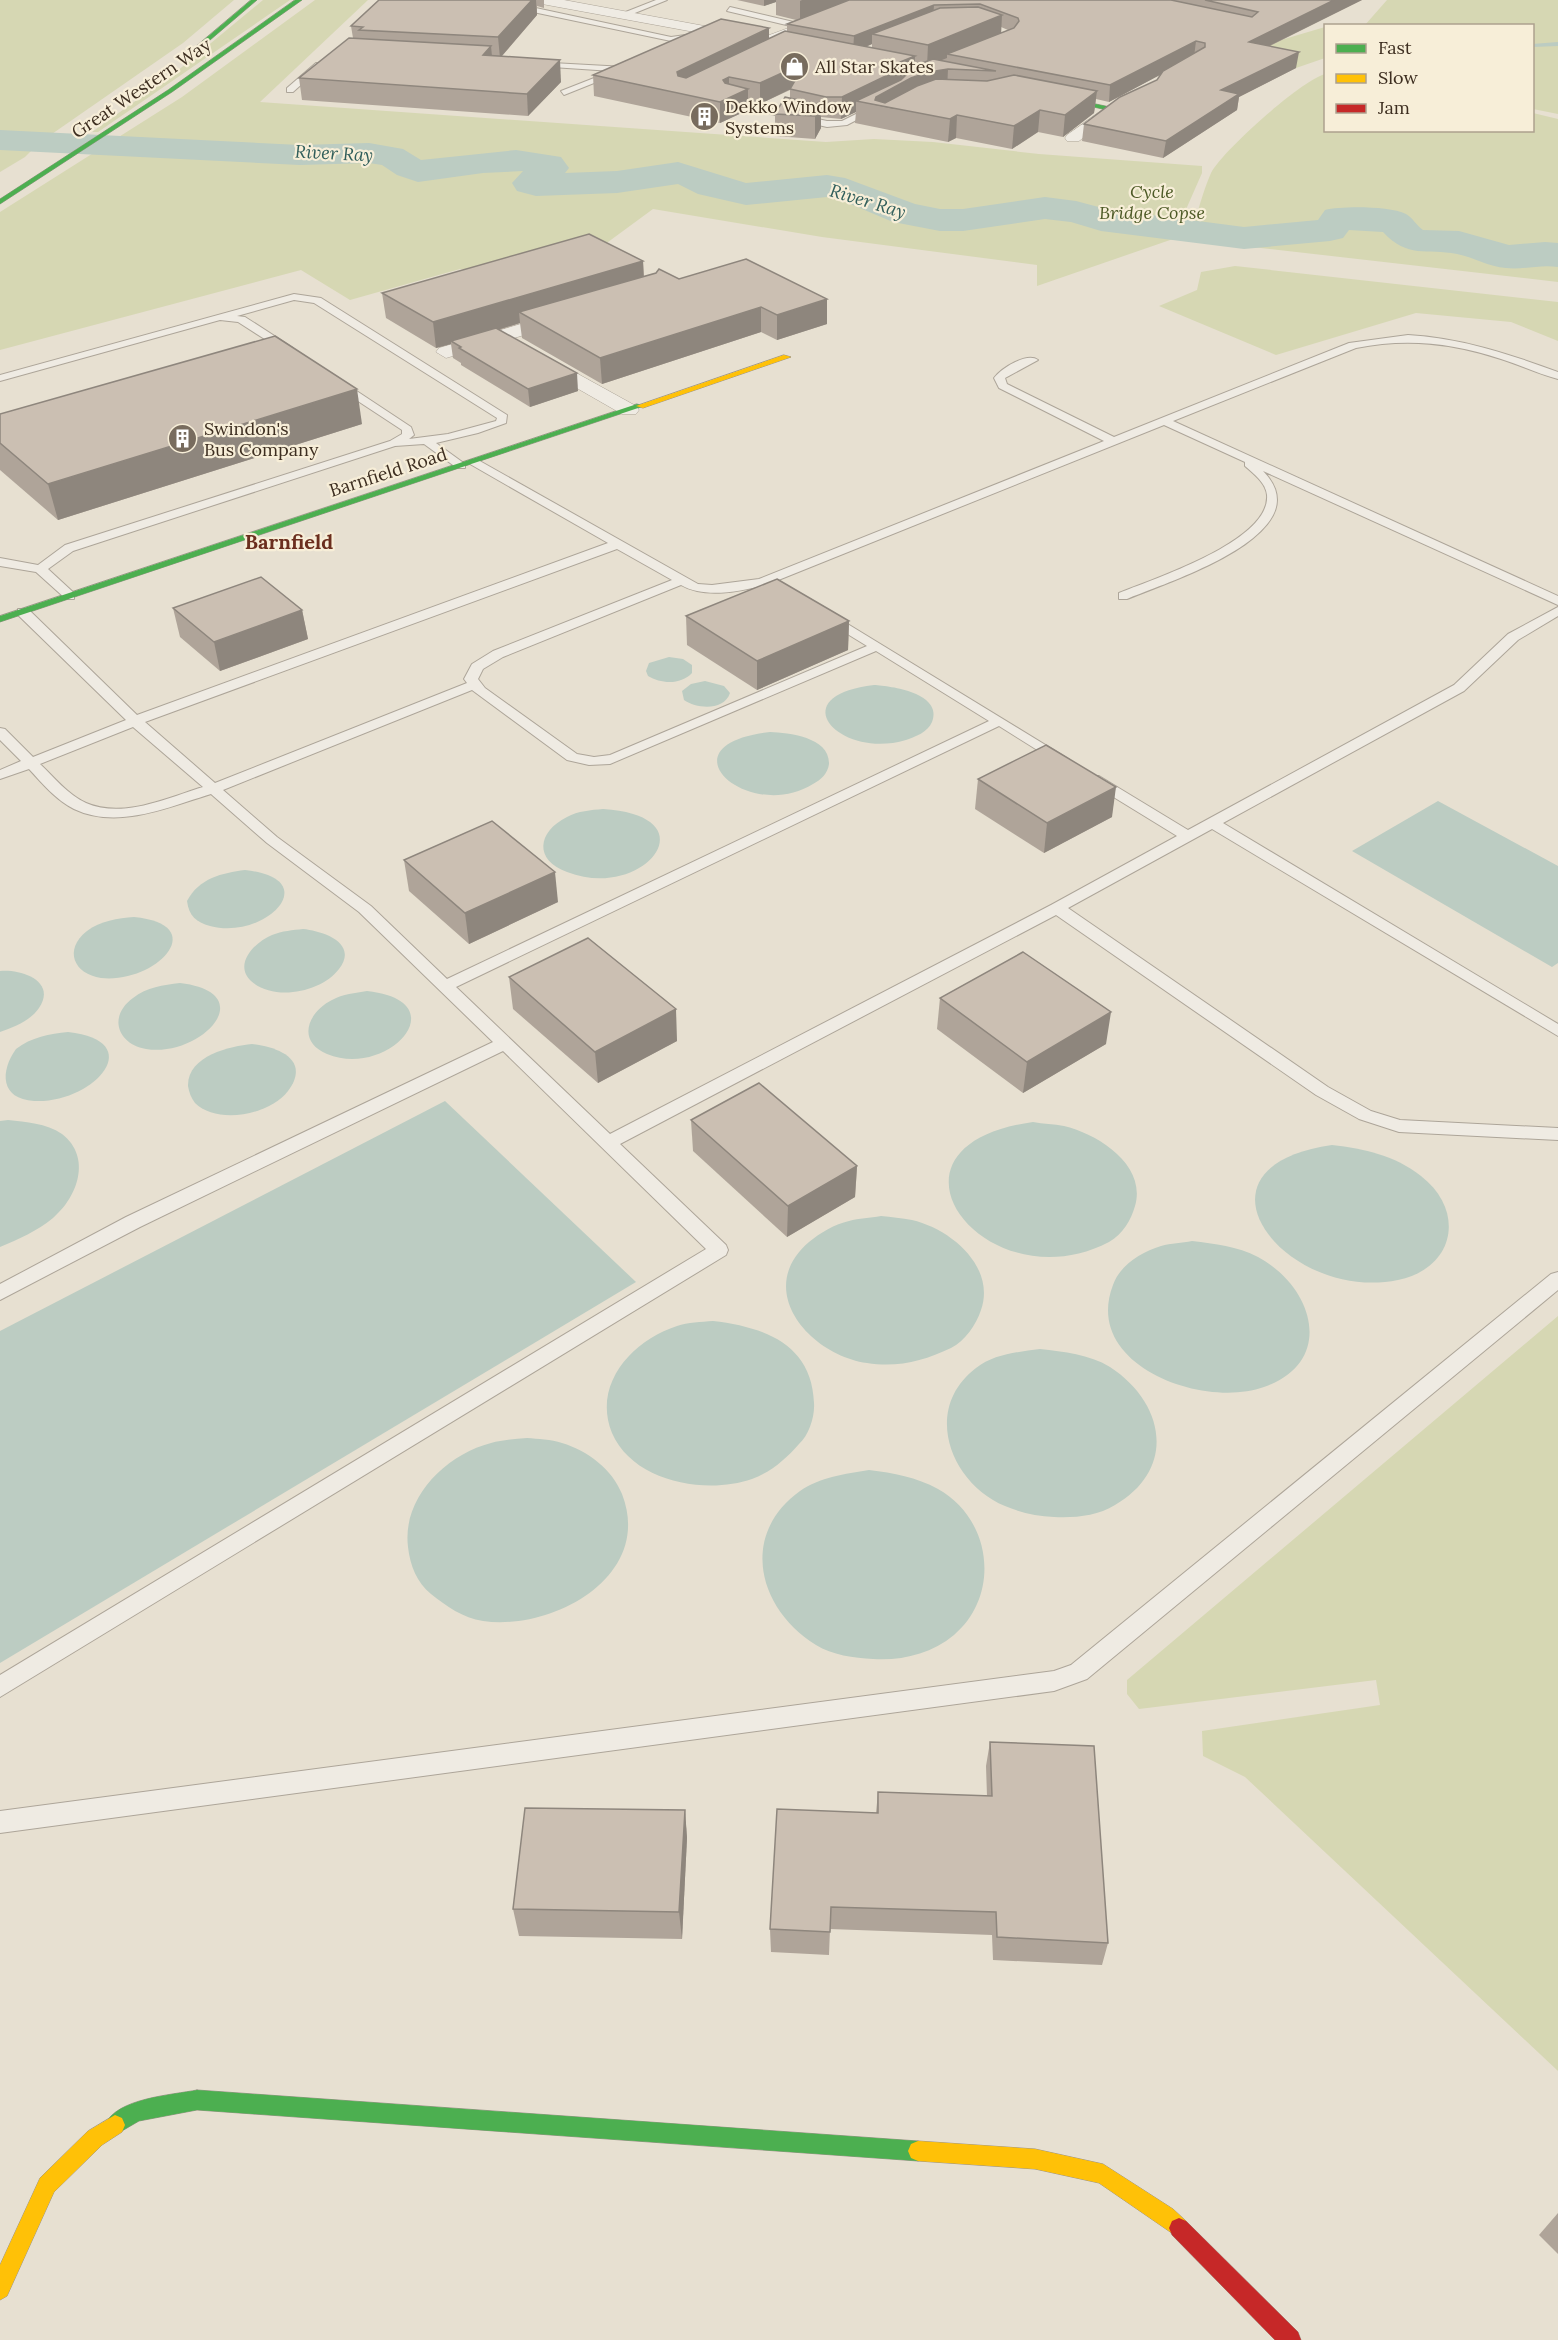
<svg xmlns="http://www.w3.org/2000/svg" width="1558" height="2340" font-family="Lora,serif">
<rect width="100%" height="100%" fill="#e7e0d1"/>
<!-- green -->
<g fill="#d6d7b3">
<polygon points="0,0 234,0 183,43 49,136 0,135"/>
<polygon points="263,0 290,0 98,132 92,132 176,72"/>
<polygon points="315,0 368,0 260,102 826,142 874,139 933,142 1039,154 1202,166 1202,173 1173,239 1037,286 1037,265 822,237 653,209 589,256 517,277 460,269 350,300 301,270 0,350 0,212 182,97"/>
<polygon points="1387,0 1558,0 1558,114 1533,109 1532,26 1365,25"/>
<polygon points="1325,27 1325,58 1296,68 1264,45"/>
<path d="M1325,74L1326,130H1532L1533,113L1558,119V253L1544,250L1507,254L1458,240L1421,238L1396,220L1349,216L1328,220L1326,227L1323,229L1250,235L1192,230C1198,212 1203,191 1211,173C1222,151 1302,80 1325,74Z"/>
<polygon points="0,143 33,144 34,148 25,157 0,172"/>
<polygon points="1350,223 1383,226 1406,243 1448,246 1505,261 1553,256 1558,259 1558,282 1218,243 1313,235 1333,231"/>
<polygon points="1235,266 1558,302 1558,341 1511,322 1416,313 1276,355 1159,306 1197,290 1201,272"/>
<polygon points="1558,1316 1558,2071 1245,1777 1203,1756 1202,1731 1380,1705 1376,1680 1139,1709 1127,1694 1127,1680"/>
</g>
<!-- water -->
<g fill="#bcccc2">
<path d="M669,657L683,659L692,665V673C681,685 661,684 648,676L646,671L649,663Z"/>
<path d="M705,681L724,686L730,693C724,711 697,709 684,700L682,691L691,684Z"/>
<path d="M874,685C891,686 943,693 932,722C928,732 915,737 906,740C840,760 780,696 874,685Z"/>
<path d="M770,732C789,733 830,737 829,764C828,773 821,780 813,784C749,824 658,745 770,732Z"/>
<polygon points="1438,801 1558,866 1558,963 1552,967 1352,851"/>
<path d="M603,809C713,816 643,902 567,872C534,860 537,832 567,817C578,811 591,810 603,809Z"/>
<path d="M245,870C327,879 264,941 210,926C196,922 189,916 187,901C199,878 222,873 245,870Z"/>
<path d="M134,917C213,925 155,984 101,978C74,974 63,950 87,931C100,921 118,918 134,917Z"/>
<path d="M303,929C323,931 359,943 339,969C322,992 274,1002 251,981C233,964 255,942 272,935C282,931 293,930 303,929Z"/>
<path d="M0,971C21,969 57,981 39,1008C30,1021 14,1027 0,1032Z"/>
<path d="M180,983C263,993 200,1058 146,1049C117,1044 108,1016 133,998C147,987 163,985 180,983Z"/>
<path d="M367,991C459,1001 388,1079 327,1054C296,1041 308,1012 332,1000C343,994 355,993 367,991Z"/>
<path d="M68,1032C150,1041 93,1104 34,1101C0,1099 0,1071 16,1049C31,1037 50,1034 68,1032Z"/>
<path d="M252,1044C279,1047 311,1060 288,1091C270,1115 217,1125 195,1103C191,1098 189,1092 188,1086C187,1056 230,1046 252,1044Z"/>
<polygon points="445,1101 636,1282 0,1663 0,1331"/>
<path d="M8,1120C26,1122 46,1123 62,1134C92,1157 78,1197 53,1218C37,1231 19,1239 0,1247V1121Z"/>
<path d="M1033,1122C1043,1124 1054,1124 1064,1126C1098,1134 1147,1165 1135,1206C1131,1220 1123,1234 1109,1242C986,1306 861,1146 1033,1122Z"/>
<path d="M1332,1145C1365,1149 1394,1155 1421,1176C1466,1211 1455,1268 1398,1280C1286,1303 1177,1167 1332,1145Z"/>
<path d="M881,1216C891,1217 902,1218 912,1220C951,1229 996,1267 981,1310C976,1325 965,1341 951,1348C924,1361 897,1368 867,1363C810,1355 753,1290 809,1242C820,1233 835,1224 849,1221C859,1218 870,1218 881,1216Z"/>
<path d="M1192,1241C1215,1244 1237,1246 1258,1257C1314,1287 1336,1362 1264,1387C1203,1409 1082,1365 1113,1285C1120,1265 1141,1252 1161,1246C1171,1243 1182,1243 1192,1241Z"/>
<path d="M713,1321C764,1327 812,1344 814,1403C815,1416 809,1435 799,1444C786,1459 771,1472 752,1479C706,1495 633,1482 612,1433C592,1384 633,1340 677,1326C688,1322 701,1322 713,1321Z"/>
<path d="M1040,1349C1064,1352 1089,1354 1110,1367C1165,1403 1177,1469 1115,1505C1097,1516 1075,1518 1054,1517C1037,1516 1021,1513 1005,1506C950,1483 922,1409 976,1368C994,1354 1018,1352 1040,1349Z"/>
<path d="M527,1438C538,1439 551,1439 562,1443C588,1451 612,1469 622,1494C654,1576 553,1631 483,1621C463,1618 446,1606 431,1594C417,1583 410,1565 408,1547C402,1498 445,1455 491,1443C502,1440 515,1439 527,1438Z"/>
<path d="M869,1470C894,1473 916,1477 938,1489C992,1519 1001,1595 954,1635C931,1654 901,1661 873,1659C854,1658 832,1655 816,1645C758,1609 739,1535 800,1491C820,1477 845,1474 869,1470Z"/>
</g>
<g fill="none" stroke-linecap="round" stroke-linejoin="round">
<!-- stream -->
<polygon fill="#bcccc2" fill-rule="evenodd" points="1558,42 1558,46 1532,47 1532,44"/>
<!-- river -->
<path fill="#bcccc2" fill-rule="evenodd" d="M0,130L300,145L369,143L403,149L421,160L516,150L561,157L569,168L565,173L617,171L678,162L746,183L827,175L845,178L915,204L940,209H963L1045,197L1076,201L1106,209L1244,227L1318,220L1325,210C1342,206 1389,206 1406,214C1412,217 1417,226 1423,230L1459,231L1509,245L1545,242L1558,243V267C1540,264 1524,270 1506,268C1489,267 1473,257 1457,254C1426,248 1408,259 1383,232L1349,230L1343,238L1330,241L1244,249L1101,231L1071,222L1045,219L963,231H940L893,222L836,198L827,197L746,205L698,194L678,184L617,193L536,196L517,191L512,183L523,171L483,173L418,182L397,175L382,165L369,163L300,165L0,150Z"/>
<defs>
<g id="lane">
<polygon points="656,0 667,0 625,17 618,15"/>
<polygon points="517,4 671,37 700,33 704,35 671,41 514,8"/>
<polygon points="730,7 802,24 803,26 799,28 727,11"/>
<polygon points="534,62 625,67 629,69 564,95 561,91 612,71 537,66"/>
<polygon points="316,63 323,65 293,92 287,92 287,88"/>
<polygon points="730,100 827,121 842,121 874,105 881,107 847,125 827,127 727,104"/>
<polygon points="294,294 321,298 507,415 506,423 478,433 436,443 465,464 465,468 457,468 424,444 395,446 73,551 48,569 74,593 74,599 66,599 36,572 0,566 0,558 38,565 65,545 390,441 402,434 402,430 335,386 335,382 343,382 411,427 414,435 409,439 448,434 496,421 497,418 314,303 294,300 237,316 245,317 293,348 293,352 285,352 238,322 220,320 0,381 0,375"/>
<path d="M1408,335C1461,338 1509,354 1558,372V379C1539,374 1520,365 1501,359C1452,343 1407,338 1356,348L1173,421L1558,596V605L1263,471C1324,533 1168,582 1127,599H1119V593C1153,579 1271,541 1267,495C1266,483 1254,474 1245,466V462L1164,425L766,585C741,591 705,599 681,585L503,657L483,669L478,679L485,688L577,754L594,757L610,755L867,646L823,619V613L828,612L1070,760L1068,763H1058L999,726L456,987L610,1134L1051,905L1177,836L1089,782L1087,779L1089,776H1099L1188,830L1454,685L1508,634L1558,607V616L1518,640L1464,691L1223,823L1558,1024V1036L1212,829L1068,908L1328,1087L1371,1111L1400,1120L1558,1128V1140L1399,1132L1359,1119L1316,1095L1056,915L620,1144L726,1245L728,1250L726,1255L0,1697V1675L706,1249L503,1051L140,1227L0,1300V1284L126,1217L493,1042L359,912L267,843L211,794C168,807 118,830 74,809C56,800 42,783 29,769L0,779V770L21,761L0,740V728L5,729L33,757L126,720L18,615V609H28L137,715L608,543L470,464V460H478L698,584L712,585L759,579L1104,441L999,388L994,378C1002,368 1027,352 1038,360L1005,378L1007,384L1114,437L1349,343ZM617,549L672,580L493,651L472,664L464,679L467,683L215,783L145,722ZM876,651L989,721L447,979L371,906L277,837L223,790L472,690L567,760L589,765L610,764ZM133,727L203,787C167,798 123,819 86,803C68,795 54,777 40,764Z"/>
<polygon points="1558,1272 1558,1290 1087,1679 1054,1691 0,1833 0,1811 1054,1671 1071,1665 1551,1274"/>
</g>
<g id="street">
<polygon points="535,0 564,0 764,37 864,0 883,0 765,45 542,4"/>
<polygon points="1111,104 1119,109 1116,112 1079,141 1067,141 1065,138 1067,135"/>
<polygon points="565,311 572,313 574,317 572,321 446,358 436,352 439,348"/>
<polygon points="540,353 636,406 639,410 636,414 622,414 533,363 530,359"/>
</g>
<g id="fast">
<polygon points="251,0 257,0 196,52 192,52 192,50"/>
<polygon points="295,0 302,0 172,92 0,204 0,199 168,90"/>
<polygon points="1144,91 1149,92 1111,111 1050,97 1053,95 1110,107"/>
<polygon points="637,404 644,406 0,622 0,616"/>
<path d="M197,2090L918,2141L925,2144L928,2151L925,2158L918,2161L197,2110L139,2121L115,2135L108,2132L105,2125C116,2098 172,2095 197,2090Z"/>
</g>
<g id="slow">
<polygon points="784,355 791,357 643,408 636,406"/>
<polygon points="115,2115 122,2118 125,2125 122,2132 102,2145 54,2192 7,2296 0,2300 0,2265 40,2178 88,2131"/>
<polygon points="918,2141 1035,2149 1103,2164 1173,2209 1186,2221 1189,2228 1186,2235 1179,2238 1099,2183 1035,2169 918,2161 911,2158 908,2151 911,2144"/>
</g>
<polygon id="jam" points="1179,2218 1186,2221 1298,2332 1301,2340 1275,2340 1172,2235 1169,2228 1172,2221"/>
</defs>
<!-- lane casing -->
<use href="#lane" stroke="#ada599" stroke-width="2"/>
<!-- street casing -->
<use href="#street" stroke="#ada599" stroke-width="1"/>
<!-- fast casing -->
<use href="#fast" stroke="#9c958a" stroke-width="1"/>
<!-- slow casing -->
<use href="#slow" stroke="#9c958a" stroke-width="1"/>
<!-- jam casing -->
<use href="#jam" stroke="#9c958a" stroke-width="1"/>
<!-- lane -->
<use href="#lane" fill="#efebe3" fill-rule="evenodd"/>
<!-- street -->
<use href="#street" fill="#efebe3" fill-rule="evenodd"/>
<!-- fast -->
<use href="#fast" fill="#4caf50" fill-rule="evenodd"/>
<!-- slow -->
<use href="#slow" fill="#ffc107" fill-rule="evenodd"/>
<!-- jam -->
<use href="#jam" fill="#c62828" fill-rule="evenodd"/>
</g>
<!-- wall -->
<g fill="#afa499" fill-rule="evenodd">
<polygon points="379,0 544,0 544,8 537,6 537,15 502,56 561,82 528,116 302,100 299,78 353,38 351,26"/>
<path d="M737,0H1362L1270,46L1296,68L1239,97L1237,110L1163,158L1082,141L1084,124L1157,80L1161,74L1109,102L1096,99L1094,113L1063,137L1038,132L1012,149L956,138L948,142L855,123L856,112L841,119L821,117V128L815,139L775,136V114L790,98V90L760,104L748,102V110L720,123L594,96L593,75L769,38L787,31V24L796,20L776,15V2L764,6ZM1001,27L1008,30L1001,33ZM872,44V48L866,47Z"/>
<polygon points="643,261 644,276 679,279 827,324 777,340 761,332 602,384 522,338 520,323 499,330 578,391 530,407 461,365 461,363 453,358 451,344 436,348 386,318 382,293"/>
<polygon points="0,414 362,424 58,520 0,470"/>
<polygon points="173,608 302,610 308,639 220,671 180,637"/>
<polygon points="686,616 849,621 848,650 757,690 687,645"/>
<polygon points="978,779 1112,817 1044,853 975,809"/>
<polygon points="404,860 558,902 469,944 409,891"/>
<polygon points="509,977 677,1041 598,1083 513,1009"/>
<polygon points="940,998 1106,1044 1023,1093 937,1029"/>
<polygon points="691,1120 857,1166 855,1197 787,1237 693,1151"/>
<polygon points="990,1742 1108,1943 1102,1965 993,1960 992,1935 830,1929 829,1955 771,1952 770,1929 876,1813 878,1792 987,1796 986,1766"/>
<polygon points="685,1810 687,1838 682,1939 519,1936 513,1909"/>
<polygon points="1558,2213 1558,2254 1539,2235"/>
</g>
<!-- shaded-wall -->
<g fill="#8e867d">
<polygon points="532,0 536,0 537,15 500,58 498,37"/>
<polygon points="764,0 776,0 776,2 764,6"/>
<polygon points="802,0 854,0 800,21 800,1"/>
<polygon points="1334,0 1362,0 1247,57 1249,42"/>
<polygon points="934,5 933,20 872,34 872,44 853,52 854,36"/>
<polygon points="1002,15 1001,36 947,54 947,58 927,66 928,45"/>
<polygon points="769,28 769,48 678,93 677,72"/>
<polygon points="1196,41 1194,57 1109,102 1110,85"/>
<polygon points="491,46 493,67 483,55"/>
<polygon points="1299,52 1296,68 1239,97 1237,110 1163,158 1166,141 1221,90"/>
<polygon points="915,56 914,77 929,72 948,69 947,91 894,109 856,101 856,112 841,119 842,97 895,64"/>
<polygon points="560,60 561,82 528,116 527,94"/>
<polygon points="806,62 805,82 760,104 760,83"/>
<polygon points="729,77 729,97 748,89 748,110 720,123 720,102 723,80"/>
<polygon points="1097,91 1094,113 1063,137 1065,115"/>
<polygon points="821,105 821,128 815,139 815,116"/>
<polygon points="1040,110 1038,132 1012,149 1014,126"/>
<polygon points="957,115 956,138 948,142 950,119"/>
<polygon points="643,261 644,286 519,312 520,323 454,343 451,341 451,344 436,348 433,322"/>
<polygon points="827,299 827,324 777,340 777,315"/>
<polygon points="761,307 761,332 602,384 600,358"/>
<polygon points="577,373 578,391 530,407 528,389"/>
<polygon points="357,389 362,424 58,520 48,484"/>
<polygon points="302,610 308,639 220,671 214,642"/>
<polygon points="849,621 848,650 757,690 757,661"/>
<polygon points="1116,787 1112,817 1044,853 1047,823"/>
<polygon points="555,872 558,902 469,944 465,913"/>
<polygon points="676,1009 677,1041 598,1083 595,1052"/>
<polygon points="1111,1012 1106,1044 1023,1093 1027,1062"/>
<polygon points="857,1166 855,1197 787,1237 788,1206"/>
<polygon points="685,1810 687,1838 682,1939 679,1912"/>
</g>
<!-- building -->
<g fill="#cbbfb2" stroke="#8e867d" stroke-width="1.5">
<polygon points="379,0 532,0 498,37 359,30 363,27 351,26"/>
<polygon points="849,0 1171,0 1252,17 1258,12 1205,0 1334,0 1249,42 1299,52 1221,90 1239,94 1166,141 1084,124 1120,97 1157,80 1163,71 1205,47 1205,43 1196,41 1110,85 947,54 1014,28 1019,21 1018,18 980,4 934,5 854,36 787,24"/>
<polygon points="978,7 1002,15 928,45 872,34 940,8"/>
<polygon points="721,19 769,28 677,72 678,76 686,78 785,31 915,56 895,64 892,73 842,97 826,97 790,89 806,62 760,83 729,77 723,80 725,83 748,89 720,102 593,75"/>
<polygon points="349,38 491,46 483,55 560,60 527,94 299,78"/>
<polygon points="933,59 996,71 948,69 929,72 911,78 876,97 875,100 885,103 917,86 936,79 987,81 1014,75 1097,91 1065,115 1040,110 1014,126 957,115 950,119 856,101 901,80 907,74 906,69"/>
<polygon points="785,97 821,105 815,116 775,114"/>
<polygon points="589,234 643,261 433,322 382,293"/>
<polygon points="746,259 827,299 777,315 761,307 600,358 519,312 656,273 659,269 679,279"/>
<polygon points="496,328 577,373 528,389 459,348 461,347 451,341"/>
<polygon points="275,336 357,389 48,484 0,443 0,414"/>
<polygon points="261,577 302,610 214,642 173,608"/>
<polygon points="777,579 849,621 757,661 686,616"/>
<polygon points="1046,745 1116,787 1047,823 978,779"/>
<polygon points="492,821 555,872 465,913 404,860"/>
<polygon points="588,938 676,1009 595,1052 509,977"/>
<polygon points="1023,952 1111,1012 1027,1062 940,998"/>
<polygon points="759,1083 857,1166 788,1206 691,1120"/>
<polygon points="990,1742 1094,1746 1108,1943 997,1937 996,1912 831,1907 830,1932 770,1929 777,1809 878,1813 878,1792 992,1796"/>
<polygon points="525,1808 685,1810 679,1912 513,1909"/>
</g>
<!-- icons -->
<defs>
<symbol id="shop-disc" viewBox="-11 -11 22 22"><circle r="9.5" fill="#786c5e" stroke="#f7eed8"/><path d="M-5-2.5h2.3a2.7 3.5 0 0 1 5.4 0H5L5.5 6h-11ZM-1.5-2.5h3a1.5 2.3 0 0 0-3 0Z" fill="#fff"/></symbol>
<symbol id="building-disc" viewBox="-11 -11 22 22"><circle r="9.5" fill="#786c5e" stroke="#f7eed8"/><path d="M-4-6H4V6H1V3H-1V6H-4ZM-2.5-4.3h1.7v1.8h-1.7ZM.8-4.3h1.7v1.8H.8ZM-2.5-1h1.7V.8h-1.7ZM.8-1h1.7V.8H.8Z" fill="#fff"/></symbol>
</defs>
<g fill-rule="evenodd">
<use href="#shop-disc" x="778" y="50" width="33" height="33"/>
<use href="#building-disc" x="688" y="100" width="33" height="33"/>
<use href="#building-disc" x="166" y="422" width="33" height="33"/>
</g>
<g text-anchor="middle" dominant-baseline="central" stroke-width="4.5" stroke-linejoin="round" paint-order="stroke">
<!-- far-poi labels -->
<g font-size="18" fill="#3d2e20" stroke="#f7eed8" text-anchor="start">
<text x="815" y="66">All Star Skates</text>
<text x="725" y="106">Dekko Window<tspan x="725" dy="21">Systems</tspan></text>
<text x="204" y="428">Swindon's<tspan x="204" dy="21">Bus Company</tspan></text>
</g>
<!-- far-street labels -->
<g font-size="18" fill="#3d2e20" stroke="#f7eed8">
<text transform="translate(141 88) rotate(-34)">Great Western Way</text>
<text transform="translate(388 472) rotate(-18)">Barnfield Road</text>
</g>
<!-- far-water labels -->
<g font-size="18" font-style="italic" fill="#2f5d5a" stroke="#f7eed8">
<text transform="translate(334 153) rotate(3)">River Ray</text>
<text transform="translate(868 201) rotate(17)">River Ray</text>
</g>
<!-- far-park labels -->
<g font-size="18" font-style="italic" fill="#4d5a26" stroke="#f7eed8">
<text x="1152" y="191">Cycle<tspan x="1152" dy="21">Bridge Copse</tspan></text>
</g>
<!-- far-quarter labels -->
<g font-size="20" font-weight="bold" fill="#6b2e1e" stroke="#f7eed8">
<text x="289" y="541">Barnfield</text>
</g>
</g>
<!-- legend -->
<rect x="1324" y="24" width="210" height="108" fill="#f7eed8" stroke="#ada18e" stroke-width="1.5"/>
<rect x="1336" y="44" width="30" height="9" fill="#4caf50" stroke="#ada18e" stroke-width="1.5"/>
<text x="1378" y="54" font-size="18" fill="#3d2e20">Fast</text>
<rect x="1336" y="74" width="30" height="9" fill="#ffc107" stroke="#ada18e" stroke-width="1.5"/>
<text x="1378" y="84" font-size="18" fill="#3d2e20">Slow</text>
<rect x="1336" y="104" width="30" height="9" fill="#c62828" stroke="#ada18e" stroke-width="1.5"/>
<text x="1378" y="114" font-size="18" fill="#3d2e20">Jam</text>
</svg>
